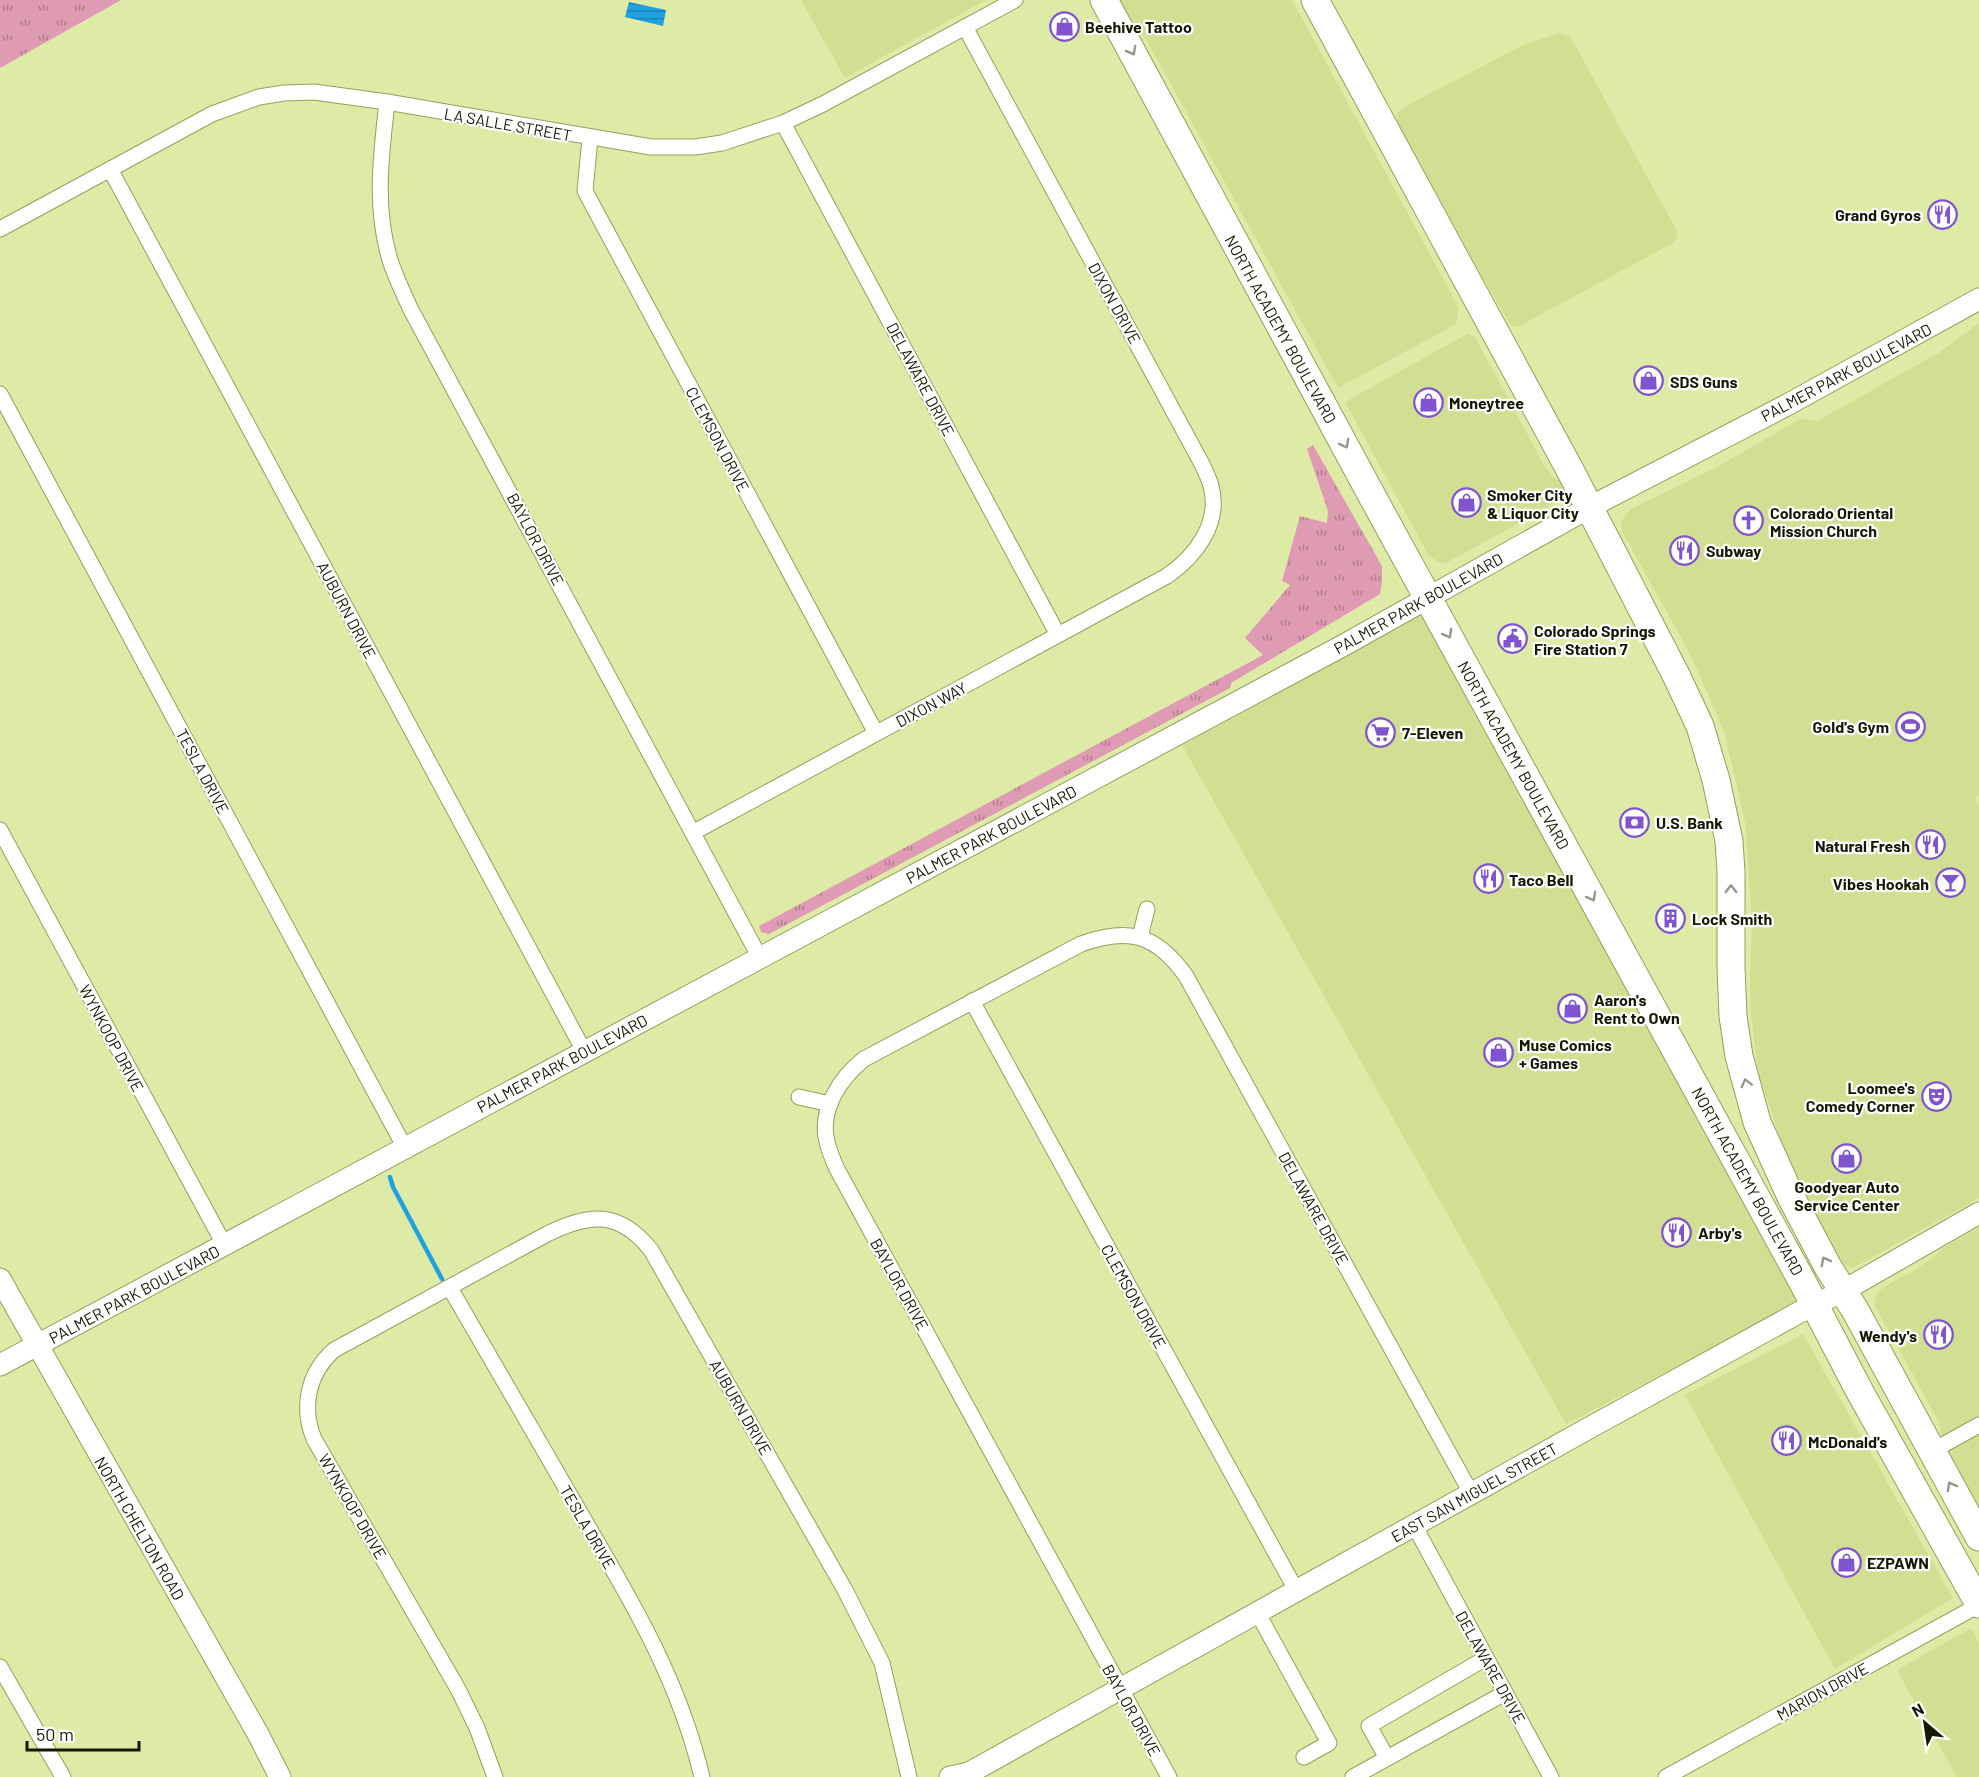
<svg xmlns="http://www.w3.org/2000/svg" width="1979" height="1777" font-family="Barlow,sans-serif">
<defs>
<pattern id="grass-tufts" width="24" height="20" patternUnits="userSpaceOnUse" patternTransform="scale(1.5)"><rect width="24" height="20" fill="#de9bb3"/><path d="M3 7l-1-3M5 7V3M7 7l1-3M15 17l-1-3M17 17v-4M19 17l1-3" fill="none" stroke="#b37d8f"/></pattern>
<pattern id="water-rules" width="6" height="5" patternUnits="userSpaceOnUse" patternTransform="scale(1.5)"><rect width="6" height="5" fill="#1ea2e1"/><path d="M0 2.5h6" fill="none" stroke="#1983b4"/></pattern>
</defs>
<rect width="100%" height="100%" fill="#deeba6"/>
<!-- built -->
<g fill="#d2df92">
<polygon points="801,0 986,0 845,78"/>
<polygon points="1116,0 1292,0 1458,306 1458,319 1455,325 1338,388 1146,39 1126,21"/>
<polygon points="1559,33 1570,36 1677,231 1677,238 1671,244 1520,326 1511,326 1484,280 1397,121 1398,112 1406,106 1521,46"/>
<polygon points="1979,323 1979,795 1975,798 1979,806 1979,1198 1853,1268 1841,1263 1789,1164 1759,1076 1751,1017 1750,976 1752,920 1745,821 1724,731 1690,654 1623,533 1621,526 1623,518 1631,509 1719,466 1800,419 1817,421 1940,352"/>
<polygon points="1467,334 1475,337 1545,467 1552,476 1562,482 1567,494 1563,499 1448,562 1440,563 1429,556 1345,402"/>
<polygon points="1425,611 1801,1302 1566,1424 1182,745"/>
<polygon points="1979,1228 1979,1515 1947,1460 1938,1420 1875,1306 1875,1299 1877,1293 1884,1287 1918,1268 1948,1245"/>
<polygon points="1803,1334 1953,1598 1835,1669 1685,1395"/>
<polygon points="1971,1628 1979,1644 1979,1777 1957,1777 1897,1670"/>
</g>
<!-- grass -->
<g fill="url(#grass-tufts)">
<polygon points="0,0 121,0 0,68"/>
<polygon points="1313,445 1382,566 1382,582 1380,594 1231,683 1230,688 769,934 761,932 759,926 1263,655 1245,638 1290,585 1282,581 1300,516 1327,523 1328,511 1307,449"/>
</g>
<!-- water -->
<polygon fill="url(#water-rules)" points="629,2 666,10 663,26 625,17"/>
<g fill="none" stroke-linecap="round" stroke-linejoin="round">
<!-- stream -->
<polyline stroke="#1ea2e1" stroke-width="4.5" points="390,1177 393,1187 442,1279"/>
<defs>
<g id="street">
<path d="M387,102C381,156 374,207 390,260C395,276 403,292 410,308L760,958"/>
<polyline points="783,123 1058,635"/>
<polyline points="590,138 585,191 876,733"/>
<polyline points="110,169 584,1051"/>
<polyline points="0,229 212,114 259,97 284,93 314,92 387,102 651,147 695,147 722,143 783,123 823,104 1015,0"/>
<polyline points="0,394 405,1148"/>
<polyline points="0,830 225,1246"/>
<path d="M694,832L1167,576C1196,556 1221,523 1211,486C1209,478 1205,471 1202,464L965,27"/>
<polyline points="1140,937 1147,909"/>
<polyline points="972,1001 1296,1590"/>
<polyline points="799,1097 830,1104"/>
<path d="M450,1288C492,1361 535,1435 578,1509C629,1597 678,1676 702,1777"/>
<polyline points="1932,1451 1979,1425"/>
<polyline points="1414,1525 1551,1777"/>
<polyline points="1257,1612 1329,1743 1304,1757"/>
<polyline points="0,1667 63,1777"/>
<polyline points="1387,1758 1369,1726 1486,1658"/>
<path d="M495,1777L477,1728L458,1689L314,1439C301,1407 308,1373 334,1350L547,1234C589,1213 619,1210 651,1250L845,1590L882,1663L909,1777"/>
<path d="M1169,1777L837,1169C833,1160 829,1151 827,1142C819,1110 840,1078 864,1059L1081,944C1129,927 1156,934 1186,976L1471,1493"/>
<polyline points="1353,1777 1505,1693"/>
<polyline points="1666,1777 1979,1605"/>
</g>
<g id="secondary">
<polyline points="0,1279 258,1734 280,1777"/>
<polyline points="0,1365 1344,645 1590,507 1785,406 1979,299"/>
<polyline points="950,1777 969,1773 1589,1428 1798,1313 1843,1291 1979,1213"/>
</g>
<g id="highway">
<polyline points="1104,0 1372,496 1802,1281 1860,1392 1979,1604"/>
<polyline points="1315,0 1570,470 1676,675 1700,726 1716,780 1729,841 1731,872 1731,967 1733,1016 1739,1056 1757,1122 1791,1197 1828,1267 1855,1310 1979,1537"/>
</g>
</defs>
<!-- street casing -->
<use href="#street" stroke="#949f5d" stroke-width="17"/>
<!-- secondary casing -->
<use href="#secondary" stroke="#949f5d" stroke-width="23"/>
<!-- highway casing -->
<use href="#highway" stroke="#949f5d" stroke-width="29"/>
<!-- street -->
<use href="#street" stroke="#fff" stroke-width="15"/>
<!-- secondary -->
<use href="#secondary" stroke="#fff" stroke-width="21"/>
<!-- highway -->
<use href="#highway" stroke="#fff" stroke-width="27"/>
</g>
<!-- one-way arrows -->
<defs><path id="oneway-chevron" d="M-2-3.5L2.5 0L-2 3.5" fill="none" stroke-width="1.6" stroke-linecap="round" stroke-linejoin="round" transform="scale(1.5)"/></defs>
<g stroke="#96978c">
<use href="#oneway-chevron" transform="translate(1132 51) rotate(62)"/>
<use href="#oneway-chevron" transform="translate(1345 444) rotate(62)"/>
<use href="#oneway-chevron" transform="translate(1448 634) rotate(61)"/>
<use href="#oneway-chevron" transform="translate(1731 889) rotate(-90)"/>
<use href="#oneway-chevron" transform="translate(1592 897) rotate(61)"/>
<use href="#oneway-chevron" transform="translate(1746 1083) rotate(-104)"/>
<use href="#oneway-chevron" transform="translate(1825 1261) rotate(-118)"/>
<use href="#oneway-chevron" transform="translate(1951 1486) rotate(-119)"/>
</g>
<!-- icons -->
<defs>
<symbol id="shop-ring" viewBox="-11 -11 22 22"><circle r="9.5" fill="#fff" stroke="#7f54ce" stroke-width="1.5"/><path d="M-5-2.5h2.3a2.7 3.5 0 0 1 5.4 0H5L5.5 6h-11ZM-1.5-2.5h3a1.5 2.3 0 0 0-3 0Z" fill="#7f54ce"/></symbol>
<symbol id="restaurant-ring" viewBox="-11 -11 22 22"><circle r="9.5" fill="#fff" stroke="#7f54ce" stroke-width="1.5"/><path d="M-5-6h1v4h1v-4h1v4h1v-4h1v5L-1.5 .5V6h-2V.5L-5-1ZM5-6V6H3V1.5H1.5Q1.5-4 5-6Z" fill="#7f54ce"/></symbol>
<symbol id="church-ring" viewBox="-11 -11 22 22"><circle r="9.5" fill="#fff" stroke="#7f54ce" stroke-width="1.5"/><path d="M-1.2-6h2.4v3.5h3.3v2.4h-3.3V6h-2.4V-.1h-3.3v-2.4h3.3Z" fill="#7f54ce"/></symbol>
<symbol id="civic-ring" viewBox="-11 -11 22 22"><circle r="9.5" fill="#fff" stroke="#7f54ce" stroke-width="1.5"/><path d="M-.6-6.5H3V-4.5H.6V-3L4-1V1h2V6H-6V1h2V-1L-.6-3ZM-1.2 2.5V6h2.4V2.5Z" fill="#7f54ce"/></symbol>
<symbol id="stadium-ring" viewBox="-11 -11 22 22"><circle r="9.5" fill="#fff" stroke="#7f54ce" stroke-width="1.5"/><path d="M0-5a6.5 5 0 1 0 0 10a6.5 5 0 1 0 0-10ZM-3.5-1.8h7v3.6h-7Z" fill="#7f54ce"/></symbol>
<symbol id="supermarket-ring" viewBox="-11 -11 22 22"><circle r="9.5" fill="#fff" stroke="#7f54ce" stroke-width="1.5"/><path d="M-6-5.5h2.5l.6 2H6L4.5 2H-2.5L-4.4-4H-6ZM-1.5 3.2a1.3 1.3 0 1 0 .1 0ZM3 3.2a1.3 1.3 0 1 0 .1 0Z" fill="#7f54ce"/></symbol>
<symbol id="bank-ring" viewBox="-11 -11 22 22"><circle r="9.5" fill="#fff" stroke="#7f54ce" stroke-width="1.5"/><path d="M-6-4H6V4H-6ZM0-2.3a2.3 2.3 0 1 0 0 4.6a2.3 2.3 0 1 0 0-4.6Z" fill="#7f54ce"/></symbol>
<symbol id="bar-ring" viewBox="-11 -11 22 22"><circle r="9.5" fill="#fff" stroke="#7f54ce" stroke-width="1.5"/><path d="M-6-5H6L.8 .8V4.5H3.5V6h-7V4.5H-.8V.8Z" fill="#7f54ce"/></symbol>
<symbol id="building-ring" viewBox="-11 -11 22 22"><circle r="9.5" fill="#fff" stroke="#7f54ce" stroke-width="1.5"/><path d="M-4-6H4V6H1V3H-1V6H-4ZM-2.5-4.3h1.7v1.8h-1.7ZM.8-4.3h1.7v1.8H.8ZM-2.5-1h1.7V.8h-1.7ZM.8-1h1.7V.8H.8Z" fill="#7f54ce"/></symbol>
<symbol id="theatre-ring" viewBox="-11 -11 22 22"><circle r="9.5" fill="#fff" stroke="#7f54ce" stroke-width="1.5"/><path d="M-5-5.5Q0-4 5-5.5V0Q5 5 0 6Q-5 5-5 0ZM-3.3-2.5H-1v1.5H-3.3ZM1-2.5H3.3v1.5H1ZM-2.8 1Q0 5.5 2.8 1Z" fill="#7f54ce"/></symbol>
</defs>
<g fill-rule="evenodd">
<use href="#shop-ring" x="1048" y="10" width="33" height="33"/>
<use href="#restaurant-ring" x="1926" y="198" width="33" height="33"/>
<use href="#shop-ring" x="1632" y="364" width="33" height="33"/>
<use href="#shop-ring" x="1412" y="386" width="33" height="33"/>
<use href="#shop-ring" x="1450" y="486" width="33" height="33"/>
<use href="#church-ring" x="1732" y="504" width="33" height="33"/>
<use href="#restaurant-ring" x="1668" y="534" width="33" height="33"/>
<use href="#civic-ring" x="1496" y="622" width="33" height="33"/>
<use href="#stadium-ring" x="1894" y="710" width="33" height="33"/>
<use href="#supermarket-ring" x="1364" y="716" width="33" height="33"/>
<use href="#bank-ring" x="1618" y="806" width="33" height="33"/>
<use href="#restaurant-ring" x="1914" y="828" width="33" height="33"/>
<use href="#restaurant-ring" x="1472" y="862" width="33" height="33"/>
<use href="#bar-ring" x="1934" y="866" width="33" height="33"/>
<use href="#building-ring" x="1654" y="902" width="33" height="33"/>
<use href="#shop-ring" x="1556" y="992" width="33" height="33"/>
<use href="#shop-ring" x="1482" y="1036" width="33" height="33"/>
<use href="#theatre-ring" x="1920" y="1080" width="33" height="33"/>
<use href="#shop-ring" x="1830" y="1142" width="33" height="33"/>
<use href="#restaurant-ring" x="1660" y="1216" width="33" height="33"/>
<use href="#restaurant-ring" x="1922" y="1318" width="33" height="33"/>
<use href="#restaurant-ring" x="1770" y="1424" width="33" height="33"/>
<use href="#shop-ring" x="1830" y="1546" width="33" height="33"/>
</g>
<g text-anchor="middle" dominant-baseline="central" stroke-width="4.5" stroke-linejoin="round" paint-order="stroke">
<!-- poi labels -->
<g font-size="16" font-weight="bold" fill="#151800" stroke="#fff" text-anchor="start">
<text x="1085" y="26">Beehive Tattoo</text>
<text x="1921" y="214" text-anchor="end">Grand Gyros</text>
<text x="1670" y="381">SDS Guns</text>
<text x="1449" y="402">Moneytree</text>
<text x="1487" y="494">Smoker City<tspan x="1487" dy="18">&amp; Liquor City</tspan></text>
<text x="1770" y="512">Colorado Oriental<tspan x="1770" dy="18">Mission Church</tspan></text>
<text x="1706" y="550">Subway</text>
<text x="1534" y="630">Colorado Springs<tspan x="1534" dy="18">Fire Station 7</tspan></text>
<text x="1889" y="726" text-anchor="end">Gold's Gym</text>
<text x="1402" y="732">7-Eleven</text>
<text x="1656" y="822">U.S. Bank</text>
<text x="1910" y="845" text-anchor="end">Natural Fresh</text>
<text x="1509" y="879">Taco Bell</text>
<text x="1929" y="883" text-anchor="end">Vibes Hookah</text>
<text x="1692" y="918">Lock Smith</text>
<text x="1594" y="999">Aaron's<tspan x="1594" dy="18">Rent to Own</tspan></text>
<text x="1519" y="1044">Muse Comics<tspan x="1519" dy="18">+ Games</tspan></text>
<text x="1915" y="1087" text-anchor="end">Loomee's<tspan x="1915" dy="18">Comedy Corner</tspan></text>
<text x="1847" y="1186" text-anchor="middle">Goodyear Auto<tspan x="1847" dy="18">Service Center</tspan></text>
<text x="1698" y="1232">Arby's</text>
<text x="1917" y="1335" text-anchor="end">Wendy's</text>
<text x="1808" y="1441">McDonald's</text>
<text x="1867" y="1562">EZPAWN</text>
</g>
<!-- street labels -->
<g font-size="16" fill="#151800" stroke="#fff">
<text transform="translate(508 124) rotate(10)">LA SALLE STREET</text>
<text transform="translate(1115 303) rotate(61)">DIXON DRIVE</text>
<text transform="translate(1281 329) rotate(61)">NORTH ACADEMY BOULEVARD</text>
<text transform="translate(1846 372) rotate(-28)">PALMER PARK BOULEVARD</text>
<text transform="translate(921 379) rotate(62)">DELAWARE DRIVE</text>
<text transform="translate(718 439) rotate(62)">CLEMSON DRIVE</text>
<text transform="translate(536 539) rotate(62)">BAYLOR DRIVE</text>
<text transform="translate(1418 603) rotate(-29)">PALMER PARK BOULEVARD</text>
<text transform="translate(347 610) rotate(62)">AUBURN DRIVE</text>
<text transform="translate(931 704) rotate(-28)">DIXON WAY</text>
<text transform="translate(1514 755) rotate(61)">NORTH ACADEMY BOULEVARD</text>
<text transform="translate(203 771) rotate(62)">TESLA DRIVE</text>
<text transform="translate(991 834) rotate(-28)">PALMER PARK BOULEVARD</text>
<text transform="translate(112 1038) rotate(62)">WYNKOOP DRIVE</text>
<text transform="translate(562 1063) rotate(-28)">PALMER PARK BOULEVARD</text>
<text transform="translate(1748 1181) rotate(61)">NORTH ACADEMY BOULEVARD</text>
<text transform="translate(1314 1208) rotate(61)">DELAWARE DRIVE</text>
<text transform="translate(900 1284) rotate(61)">BAYLOR DRIVE</text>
<text transform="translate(134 1294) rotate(-28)">PALMER PARK BOULEVARD</text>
<text transform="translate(1134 1296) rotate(61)">CLEMSON DRIVE</text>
<text transform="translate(741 1407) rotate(60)">AUBURN DRIVE</text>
<text transform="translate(1474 1492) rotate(-29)">EAST SAN MIGUEL STREET</text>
<text transform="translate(353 1506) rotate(60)">WYNKOOP DRIVE</text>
<text transform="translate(588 1527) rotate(60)">TESLA DRIVE</text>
<text transform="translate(140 1528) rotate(60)">NORTH CHELTON ROAD</text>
<text transform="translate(1491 1667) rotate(61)">DELAWARE DRIVE</text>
<text transform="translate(1822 1691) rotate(-29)">MARION DRIVE</text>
<text transform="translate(1132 1710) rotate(61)">BAYLOR DRIVE</text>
</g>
</g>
<!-- north arrow -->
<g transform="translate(1925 1723) rotate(331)" stroke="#ffffff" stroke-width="4.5" paint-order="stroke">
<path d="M0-4.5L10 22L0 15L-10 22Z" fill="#151800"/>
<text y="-9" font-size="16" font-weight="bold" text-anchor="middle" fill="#151800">N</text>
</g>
<!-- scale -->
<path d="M27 1741v9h112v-9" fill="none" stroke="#151800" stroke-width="3"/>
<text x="36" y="1741" font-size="18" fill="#151800" stroke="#ffffff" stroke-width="4.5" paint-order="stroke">50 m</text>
</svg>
